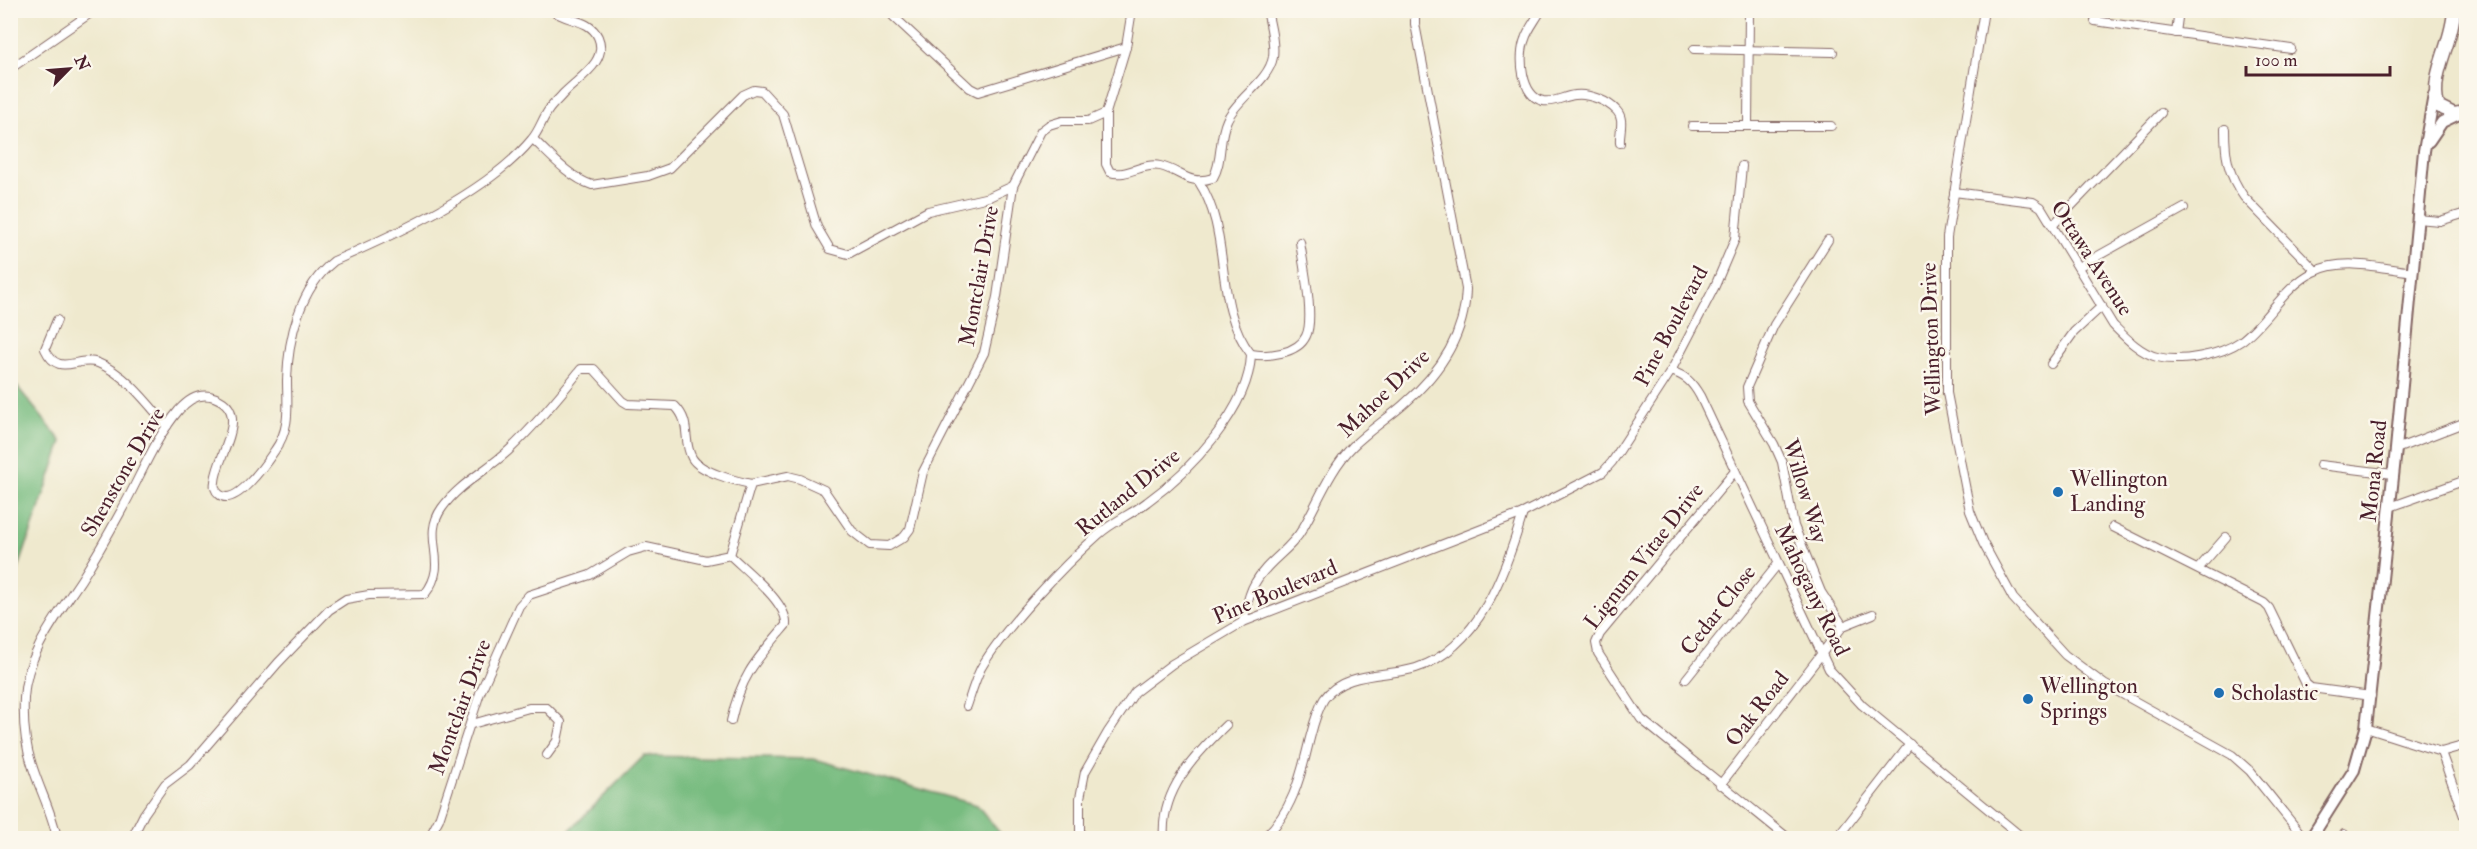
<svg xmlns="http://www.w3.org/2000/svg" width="2477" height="849" font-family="'IM FELL Double Pica',serif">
<rect width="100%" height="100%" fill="#fbf7ec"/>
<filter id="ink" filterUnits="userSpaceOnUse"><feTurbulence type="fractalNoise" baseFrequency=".0167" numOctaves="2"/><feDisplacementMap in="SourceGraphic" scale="12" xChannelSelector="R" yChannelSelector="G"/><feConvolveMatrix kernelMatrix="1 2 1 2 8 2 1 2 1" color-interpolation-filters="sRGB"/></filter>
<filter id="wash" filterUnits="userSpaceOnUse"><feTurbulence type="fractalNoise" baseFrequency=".008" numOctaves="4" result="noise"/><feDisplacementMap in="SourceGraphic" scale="24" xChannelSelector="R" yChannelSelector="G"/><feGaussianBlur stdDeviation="1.35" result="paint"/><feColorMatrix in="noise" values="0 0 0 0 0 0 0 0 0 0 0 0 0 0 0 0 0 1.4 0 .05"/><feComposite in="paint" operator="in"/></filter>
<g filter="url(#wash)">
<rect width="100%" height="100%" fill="#efe9ce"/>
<!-- forest -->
<g fill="#78bc80" stroke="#616e56" stroke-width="1.5">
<polygon points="11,379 62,442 16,576 11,581"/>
<polygon points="644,756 814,759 977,805 1004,838 562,838"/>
</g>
</g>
<g filter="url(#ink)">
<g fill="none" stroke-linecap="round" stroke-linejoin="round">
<defs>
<g id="street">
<polyline points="890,10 893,16 970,88 978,92 1126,47"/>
<path d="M1541,10C1536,20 1528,29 1525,39C1518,56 1521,96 1543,101C1555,103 1564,96 1575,95C1588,93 1608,101 1617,111C1625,120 1619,132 1620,143"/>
<polyline points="1984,10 1947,237 1947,393 1970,511 1983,543 2013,598 2065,655 2104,684 2232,755 2250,771 2304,838"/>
<polyline points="2095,21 2291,49"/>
<polyline points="2176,33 2179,10"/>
<polyline points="1694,49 1833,52"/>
<polyline points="10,69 95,10"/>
<path d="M1106,113V164L1110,172C1127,178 1143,162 1160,166C1182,171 1188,186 1213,178C1223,161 1218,139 1227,120C1237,98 1269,81 1273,57C1275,42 1270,25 1267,10"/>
<polyline points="1692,126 1831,126"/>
<polyline points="1748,126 1749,10"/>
<path d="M2225,129C2225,157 2228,174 2244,197L2315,270"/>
<path d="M533,139C550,155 569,177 592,185L648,176L670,168L743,95L754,90L762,91L783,114L817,227L830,249L848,254L928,211L989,197L1013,186"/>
<path d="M1954,192L2033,202L2041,207L2113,325C2125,337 2140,353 2157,357C2181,363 2221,355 2241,341C2268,321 2283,287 2314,272C2342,257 2383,268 2413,272"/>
<polyline points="2417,219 2440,221 2466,213"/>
<polyline points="2053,225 2161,113"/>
<polyline points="1828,240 1774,325 1747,387 1748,401 1774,444 1782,462 1794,526 1821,592 1843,626"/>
<polyline points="2078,267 2184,208"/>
<path d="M57,320L45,349C59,379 77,355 98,363C126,374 148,404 167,426"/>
<path d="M1251,354C1267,357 1298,354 1306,336C1315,318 1303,264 1300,242"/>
<polyline points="2051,364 2074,332 2102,306"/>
<path d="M1671,371C1686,376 1692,382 1700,396L1829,669L1862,705L2023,838"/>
<polyline points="2396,449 2466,422"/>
<polyline points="2320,465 2393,474"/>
<polyline points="1735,471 1600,634 1596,643 1598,653 1641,719 1788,838"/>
<polyline points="2390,507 2466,480"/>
<polyline points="2113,527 2264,603 2269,608 2306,684 2311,688 2371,696"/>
<path d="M730,555C746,571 788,603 786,625C757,659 741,675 731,721"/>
<polyline points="2198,569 2226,537"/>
<path d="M1243,622C1246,609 1248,594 1255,583C1267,561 1291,550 1303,528C1319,500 1330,469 1353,446C1368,431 1387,419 1403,405C1439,374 1465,337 1466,289L1415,24V10"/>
<polyline points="1686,679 1778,564"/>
<path d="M967,706C971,694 975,680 981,668C1005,627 1062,567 1098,535C1112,522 1132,514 1147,502C1189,472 1250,408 1251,354C1212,304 1233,234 1199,182"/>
<polyline points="472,724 529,708 547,708 561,722 557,741 547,755"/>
<polyline points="2366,728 2441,752 2466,745"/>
<polyline points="2441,752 2466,822"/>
<polyline points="1720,785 1843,626 1873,614"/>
<polyline points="2344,834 2346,838"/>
<path d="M57,838C52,812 40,791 32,765C25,744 23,720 24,698C26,654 58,615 81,580C95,558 108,535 120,513C140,478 153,441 179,410C187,401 197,393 210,396C256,408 216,456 215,482C214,486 215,491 219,494C235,509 267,462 275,450C291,428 287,406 287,380C288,338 300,288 334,261C396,234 489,192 532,139C539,131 542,120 548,111C552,105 558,100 563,94C578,78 609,62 598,37C589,18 566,22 552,10"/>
<path d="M132,838L144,814L165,784L190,765L278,663L329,610L346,599L369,595L425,594C451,561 420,539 442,508C459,484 486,471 508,451C535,426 558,398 581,369H594L623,401L628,404L675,406C692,423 682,440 692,458C700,472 736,481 751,484"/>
<polyline points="429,838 439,819 480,693 519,606 529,595 590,575 628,552 646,547 706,560 730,555 751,484 788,476 800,479 824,490 852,531 870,545 889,546 904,537 910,529 923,472 984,353 997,297 1013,186 1041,131 1049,125 1062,121 1088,121 1106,113 1126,47 1132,10"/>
<polyline points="1080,838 1080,798 1085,772 1108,732 1135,692 1172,664 1243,622 1523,513 1603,472 1612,462 1671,371 1715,286 1735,239 1742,166"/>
<path d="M1164,838C1160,791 1194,756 1226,725"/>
<path d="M1263,838C1291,815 1301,776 1309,742C1313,727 1316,712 1324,699C1343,671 1387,677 1416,668C1479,648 1506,571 1523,513"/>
<polyline points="1837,838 1910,744"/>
</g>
<g id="secondary">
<polyline points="2429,141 2442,122 2461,113"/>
<polyline points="2311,838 2354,770 2366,728 2396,449 2424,151 2434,95"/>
</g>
<path id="primary" d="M2454,10C2453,43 2429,74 2438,106L2454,114L2466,112"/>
</defs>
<!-- street casing -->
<use href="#street" stroke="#846664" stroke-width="10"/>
<!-- secondary casing -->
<use href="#secondary" stroke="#846664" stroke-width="14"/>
<!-- primary casing -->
<use href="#primary" stroke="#846664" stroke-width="15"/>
<!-- street -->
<use href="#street" stroke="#fff" stroke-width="8"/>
<!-- secondary -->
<use href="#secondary" stroke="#fff" stroke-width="10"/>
<!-- primary -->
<use href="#primary" stroke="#fff" stroke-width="12"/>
</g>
</g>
<!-- markers -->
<g fill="#1f6fb2" stroke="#fbf7ec" stroke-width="2">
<circle cx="2058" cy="492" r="6"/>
<circle cx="2219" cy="693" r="6"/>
<circle cx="2028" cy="699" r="6"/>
</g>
<g text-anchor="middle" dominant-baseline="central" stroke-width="5" stroke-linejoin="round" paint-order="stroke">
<!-- street labels -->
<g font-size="22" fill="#4a1f2b" stroke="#fbf7ec">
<text transform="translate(2092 258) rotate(57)">Ottawa Avenue</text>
<text transform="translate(979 276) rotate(-80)">Montclair Drive</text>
<text transform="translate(1671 326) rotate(-62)">Pine Boulevard</text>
<text transform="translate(1931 339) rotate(-92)">Wellington Drive</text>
<text transform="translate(1384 393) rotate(-44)">Mahoe Drive</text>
<text transform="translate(2374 471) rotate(-84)">Mona Road</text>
<text transform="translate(123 472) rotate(-60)">Shenstone Drive</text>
<text transform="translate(1805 491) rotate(73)">Willow Way</text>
<text transform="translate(1128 492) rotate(-39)">Rutland Drive</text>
<text transform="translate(1644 556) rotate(-52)">Lignum Vitae Drive</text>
<text transform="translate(1812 590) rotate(64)">Mahogany Road</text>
<text transform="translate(1275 592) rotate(-23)">Pine Boulevard</text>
<text transform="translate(1718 610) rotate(-52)">Cedar Close</text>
<text transform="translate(460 707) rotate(-70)">Montclair Drive</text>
<text transform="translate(1757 709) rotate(-52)">Oak Road</text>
</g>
<!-- poi labels -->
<g font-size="22" fill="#4a1f2b" stroke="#fbf7ec" text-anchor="start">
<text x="2070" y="479">Wellington<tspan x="2070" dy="25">Landing</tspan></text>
<text x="2040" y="686">Wellington<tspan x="2040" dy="25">Springs</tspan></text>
<text x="2231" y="693">Scholastic</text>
</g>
</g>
<!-- margin -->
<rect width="2477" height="849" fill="none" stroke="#fbf7ec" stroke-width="36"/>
<!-- north arrow -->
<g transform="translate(69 69) rotate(65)" stroke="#fbf7ec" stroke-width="4.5" paint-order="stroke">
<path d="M0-4.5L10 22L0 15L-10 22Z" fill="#4a1f2b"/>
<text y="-9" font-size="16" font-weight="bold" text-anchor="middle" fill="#4a1f2b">N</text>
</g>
<!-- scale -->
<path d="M2246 66v9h144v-9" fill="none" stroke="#4a1f2b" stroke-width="3"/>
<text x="2255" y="66" font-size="18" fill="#4a1f2b" stroke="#fbf7ec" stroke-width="4.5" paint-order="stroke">100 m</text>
</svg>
